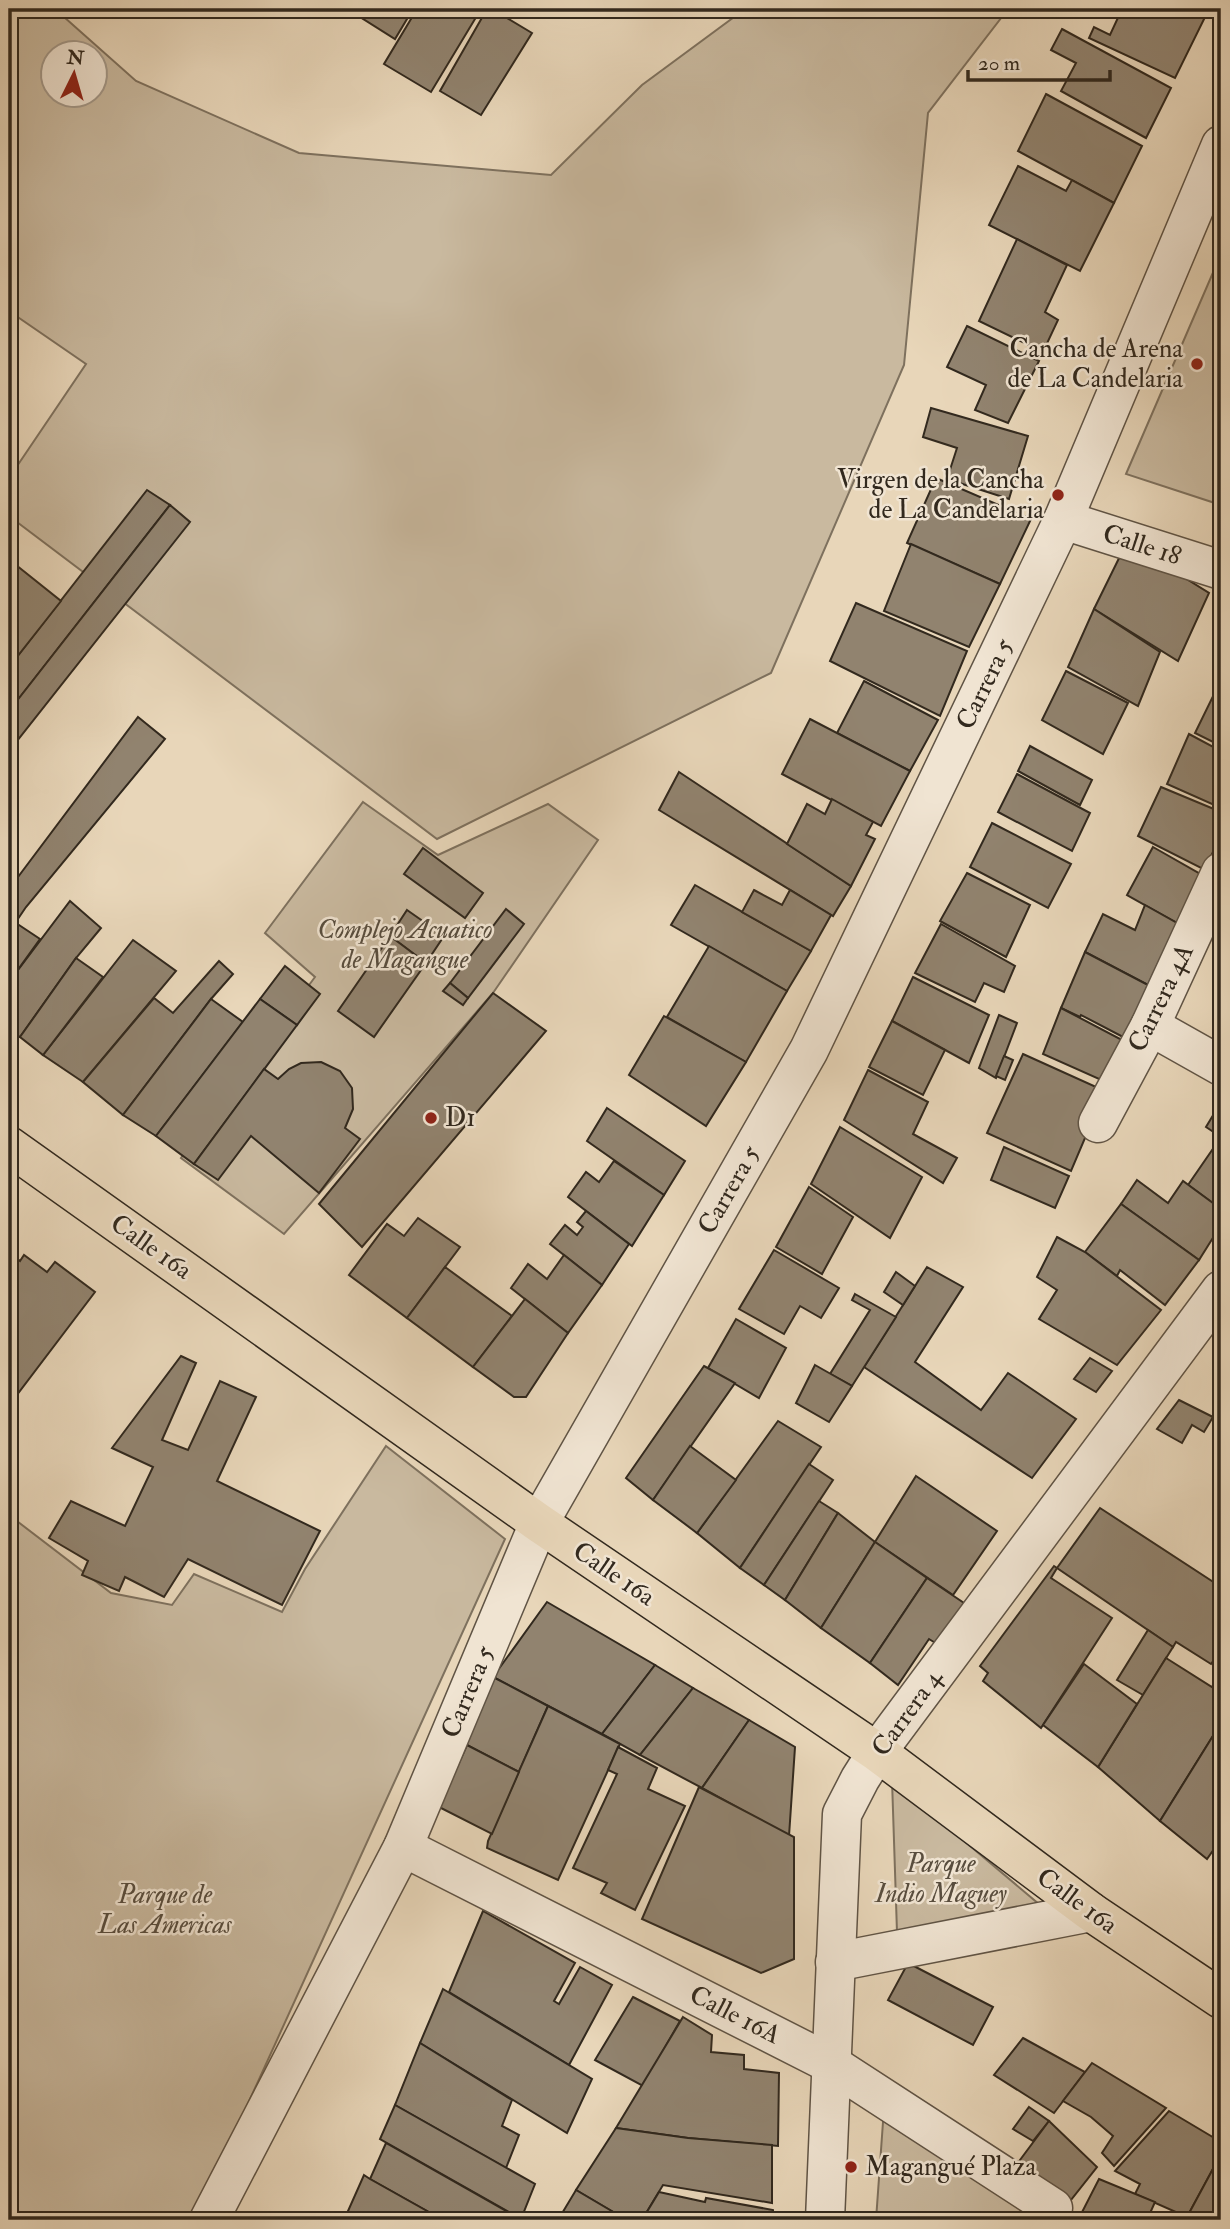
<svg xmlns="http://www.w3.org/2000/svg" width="1230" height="2229" font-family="'IM FELL Double Pica',serif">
<rect width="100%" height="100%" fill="#e8d6b9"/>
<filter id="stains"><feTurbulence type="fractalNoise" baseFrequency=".00286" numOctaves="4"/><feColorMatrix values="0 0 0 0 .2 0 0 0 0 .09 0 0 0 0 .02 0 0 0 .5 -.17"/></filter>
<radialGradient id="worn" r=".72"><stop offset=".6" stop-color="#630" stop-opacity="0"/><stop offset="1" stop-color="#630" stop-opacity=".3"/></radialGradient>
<!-- green -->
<g fill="#c9b99f" stroke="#7e715e" stroke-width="2" fill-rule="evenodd">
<path d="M9,9H55L136,81L299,153L551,175L642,85L745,9H1008L928,113L904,365L771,673L437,839L9,516V478L86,364L9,311ZM52,52H94V94H52Z"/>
<polygon points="1221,254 1221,505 1126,474"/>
<polygon points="363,802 438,855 548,804 598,840 493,993 284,1234 181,1158 315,977 265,933"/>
<polygon points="386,1446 505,1539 195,2220 9,2220 9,1515 111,1593 172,1605 194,1574 282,1612 305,1569"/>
<polygon points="892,1780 1040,1905 897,1932"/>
<polygon points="884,2108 1039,2220 876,2220"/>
</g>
<!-- building -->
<g fill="#91836f" stroke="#32291e" stroke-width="2">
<polygon points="350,9 413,9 395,39 349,10"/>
<polygon points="417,9 481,9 431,92 384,64"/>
<polygon points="487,9 492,9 532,33 481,115 440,91"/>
<polygon points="1122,9 1209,9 1175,78 1089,38 1094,27 1110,35"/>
<polygon points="1062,29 1171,88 1146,138 1061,91 1076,63 1051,50"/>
<polygon points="1046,94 1142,146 1114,203 1018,151"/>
<polygon points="1018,166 1066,191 1072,180 1114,203 1080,271 989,225"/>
<polygon points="1017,239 1067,265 1045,312 1058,320 1043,352 979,321"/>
<polygon points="967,326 1039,361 1008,423 975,410 986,385 947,367"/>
<polygon points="931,408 1028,436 1009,499 947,479 957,448 923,437"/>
<polygon points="936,478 1031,519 1000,584 907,543"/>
<polygon points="147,490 170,505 9,711 9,667"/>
<polygon points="170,505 190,522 9,751 9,711"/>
<polygon points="1127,542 1209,593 1178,661 1094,609"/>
<polygon points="911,544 1000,584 969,647 884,611"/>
<polygon points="11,561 61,601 9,667 9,565"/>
<polygon points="856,603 967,651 940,716 830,661"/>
<polygon points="1094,609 1160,652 1138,706 1068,667"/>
<polygon points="1066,671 1128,703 1103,754 1042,720"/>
<polygon points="864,681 938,720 910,771 837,733"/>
<polygon points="1220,682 1221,683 1221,746 1195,733"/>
<polygon points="138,717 165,739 26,907 9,932 9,889"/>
<polygon points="810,719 910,771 881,826 782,774"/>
<polygon points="1189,734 1221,751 1221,808 1167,784"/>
<polygon points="1030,746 1092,780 1080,805 1018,771"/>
<polygon points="679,772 851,886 833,916 659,810"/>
<polygon points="1017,774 1090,813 1072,851 998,812"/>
<polygon points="1161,787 1221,812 1221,834 1205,870 1138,836"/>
<polygon points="832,799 873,822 866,835 875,839 851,886 787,844 807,804 825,814"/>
<polygon points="992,823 1071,864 1048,908 970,867"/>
<polygon points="1153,847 1202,875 1177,923 1127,895"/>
<polygon points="423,848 483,893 465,918 404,874"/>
<polygon points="967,873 1030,905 1006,957 940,921"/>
<polygon points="695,885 811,951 787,991 671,925"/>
<polygon points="754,890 782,905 790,890 831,915 811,951 742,912"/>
<polygon points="70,901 101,928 76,958 20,1037 9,1030 9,982"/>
<polygon points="1145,905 1177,923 1148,985 1085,952 1103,914 1135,930"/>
<polygon points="506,909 524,924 468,998 450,983"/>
<polygon points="407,910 444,936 426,963 390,936"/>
<polygon points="16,923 40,939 9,982 9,932"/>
<polygon points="941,924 1015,966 1004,992 984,983 975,1002 915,973"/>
<polygon points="390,936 426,963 374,1037 338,1011"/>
<polygon points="133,940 176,971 83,1082 43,1055"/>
<polygon points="709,946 787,991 746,1062 667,1017"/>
<polygon points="1085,952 1148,985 1125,1038 1081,1015 1080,1017 1061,1008"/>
<polygon points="76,958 103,977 43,1055 20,1037"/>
<polygon points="219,961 233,974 211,999 123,1115 83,1082 154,998 173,1013"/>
<polygon points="285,966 320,994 297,1025 260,999"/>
<polygon points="913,977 989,1015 969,1063 892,1021"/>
<polygon points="450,983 468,998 463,1005 443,991"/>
<polygon points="493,993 546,1031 362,1247 319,1204"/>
<polygon points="211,999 243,1022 156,1136 123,1115"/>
<polygon points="260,999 297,1025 194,1164 156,1136"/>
<polygon points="1061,1008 1124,1041 1108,1083 1043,1054"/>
<polygon points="999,1015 1017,1023 996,1078 979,1068"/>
<polygon points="664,1016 746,1062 706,1126 629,1075"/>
<polygon points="892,1021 945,1050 923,1095 869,1067"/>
<polygon points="1023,1054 1105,1091 1071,1171 987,1133"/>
<polygon points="1004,1056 1013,1060 1005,1080 996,1076"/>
<polygon points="321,1062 340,1071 352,1088 353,1109 345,1128 360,1139 319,1193 251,1136 218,1180 194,1164 264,1069 278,1079 289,1069 301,1063"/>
<polygon points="868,1070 928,1102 913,1134 957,1158 943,1183 844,1120"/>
<polygon points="1221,1102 1221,1137 1206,1127"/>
<polygon points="607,1108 685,1161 664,1195 587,1141"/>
<polygon points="840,1127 922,1177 890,1238 811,1184"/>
<polygon points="1219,1140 1221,1141 1221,1209 1188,1185"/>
<polygon points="1004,1147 1069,1176 1055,1208 991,1180"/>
<polygon points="614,1161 664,1195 632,1246 568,1197 586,1172 599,1182"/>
<polygon points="1137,1180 1168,1203 1183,1181 1221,1209 1221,1225 1199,1260 1121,1204"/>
<polygon points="809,1187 853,1217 822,1274 776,1247"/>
<polygon points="1121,1204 1199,1260 1165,1305 1120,1270 1117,1276 1085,1252"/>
<polygon points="586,1211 629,1244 602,1285 550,1244 565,1225 577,1235 583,1227 577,1222"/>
<polygon points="418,1218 460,1247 407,1318 349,1275 387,1224 404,1236"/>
<polygon points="1057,1237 1085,1252 1161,1310 1117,1365 1039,1319 1057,1290 1037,1277"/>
<polygon points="774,1250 839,1288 821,1318 800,1306 784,1334 739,1309"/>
<polygon points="9,1252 20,1261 24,1255 47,1272 55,1262 95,1292 13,1400 9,1397"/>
<polygon points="564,1255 602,1285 568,1333 511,1288 528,1264 547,1279"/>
<polygon points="445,1267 512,1316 473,1367 407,1318"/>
<polygon points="927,1267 963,1287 915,1362 981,1410 1008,1373 1076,1419 1032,1478 864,1367"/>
<polygon points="896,1272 915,1286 903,1305 884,1292"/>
<polygon points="855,1294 896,1317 852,1386 830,1374 870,1310 852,1300"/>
<polygon points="525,1299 568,1333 526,1397 514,1397 473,1367"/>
<polygon points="736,1319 786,1348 759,1398 708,1368"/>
<polygon points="181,1356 196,1363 162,1440 188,1450 220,1381 256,1397 217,1481 320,1531 282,1605 188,1559 164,1597 125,1577 119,1591 82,1575 88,1561 49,1538 71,1501 125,1526 153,1467 112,1448"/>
<polygon points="1090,1358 1112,1371 1096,1392 1074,1379"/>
<polygon points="815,1365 852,1386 829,1422 796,1403"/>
<polygon points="704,1366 735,1383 653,1500 626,1478"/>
<polygon points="1179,1400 1213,1417 1204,1432 1192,1425 1182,1443 1157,1429"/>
<polygon points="778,1421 821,1447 740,1568 697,1533"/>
<polygon points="690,1446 736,1480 697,1533 653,1500"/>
<polygon points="809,1464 833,1480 764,1585 740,1568"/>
<polygon points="916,1476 997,1531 953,1595 875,1542"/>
<polygon points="819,1501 838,1513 785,1600 764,1585"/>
<polygon points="1100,1508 1221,1587 1221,1650 1211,1664 1176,1642 1173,1647 1057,1568"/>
<polygon points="838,1513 875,1542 821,1628 785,1600"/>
<polygon points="875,1542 927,1578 870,1663 821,1628"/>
<polygon points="1054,1566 1057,1568 1051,1578 1112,1618 1041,1728 983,1681 988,1673 980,1666"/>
<polygon points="927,1578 964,1603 937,1644 929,1639 898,1685 870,1663"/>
<polygon points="547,1602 655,1665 602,1734 493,1677"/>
<polygon points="1148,1630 1173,1647 1143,1695 1117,1680"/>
<polygon points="1166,1658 1212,1687 1221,1672 1221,1723 1160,1821 1098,1767"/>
<polygon points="1084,1664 1137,1704 1098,1767 1043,1725"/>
<polygon points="655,1665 693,1688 640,1755 602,1734"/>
<polygon points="493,1677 548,1706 519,1772 457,1740"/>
<polygon points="693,1688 749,1720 702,1788 640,1755"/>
<polygon points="548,1706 620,1744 558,1880 487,1848 488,1841"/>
<polygon points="749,1720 795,1747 789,1836 702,1788"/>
<polygon points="1221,1723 1221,1839 1207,1859 1160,1821"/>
<polygon points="467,1745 519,1772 492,1834 439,1807"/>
<polygon points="618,1747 657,1768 648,1789 685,1806 635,1910 601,1893 607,1883 573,1868 617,1774 608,1770"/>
<polygon points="699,1787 794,1837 794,1959 761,1973 642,1919"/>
<polygon points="483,1911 575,1963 554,2001 559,2004 580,1967 612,1985 569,2065 449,1992"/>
<polygon points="908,1963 993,2007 973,2045 888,2000"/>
<polygon points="443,1989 592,2079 567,2133 420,2043"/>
<polygon points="633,1997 680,2021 643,2086 595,2060"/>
<polygon points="683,2017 712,2035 711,2052 744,2055 744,2069 779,2073 778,2146 688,2138 616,2128"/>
<polygon points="1023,2038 1085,2072 1054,2113 994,2075"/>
<polygon points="420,2043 512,2100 502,2126 519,2135 506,2168 395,2105"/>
<polygon points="1092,2063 1166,2108 1114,2166 1102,2153 1113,2136 1091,2117 1063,2101"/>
<polygon points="395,2105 535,2184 521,2219 380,2139"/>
<polygon points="1029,2107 1049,2121 1033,2141 1013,2129"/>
<polygon points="1169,2111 1221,2142 1221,2154 1187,2217 1135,2194 1140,2184 1115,2171"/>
<polygon points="1049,2121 1097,2167 1063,2210 1017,2164"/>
<polygon points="616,2128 688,2138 772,2145 772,2203 663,2185 642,2220 627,2220 576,2190"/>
<polygon points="386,2143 506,2211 501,2220 443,2220 370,2179"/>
<polygon points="1221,2154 1221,2220 1194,2220 1187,2217"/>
<polygon points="364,2175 370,2179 443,2220 344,2220"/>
<polygon points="1099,2179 1155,2202 1147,2220 1078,2220"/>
<polygon points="576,2190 615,2213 611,2220 558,2220"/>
<polygon points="659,2192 705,2202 706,2198 773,2210 773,2220 642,2220"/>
</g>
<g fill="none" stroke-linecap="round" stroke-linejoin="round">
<defs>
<g id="minor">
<polyline points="1063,520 1221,570"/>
<polyline points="1150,1026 1221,1066"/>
<polyline points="1098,1123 1150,1026 1221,872"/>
<polyline points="403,1847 831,2064 1053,2208 1048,2220"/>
<polyline points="835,1962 1091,1912"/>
<polyline points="209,2220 403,1847 539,1523 809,1050 1063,520 1221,145"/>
<polyline points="825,2220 842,1814 860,1779 877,1752 1221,1290"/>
</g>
<polyline id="major" points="9,1146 539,1523 877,1752 1091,1912 1221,1999"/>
</defs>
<!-- minor casing -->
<use href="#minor" stroke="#605445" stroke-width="41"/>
<!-- major casing -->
<use href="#major" stroke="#32291e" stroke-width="41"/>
<!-- minor -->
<use href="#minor" stroke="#f0e4d2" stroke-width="38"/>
<!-- major -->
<use href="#major" stroke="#e8d6b9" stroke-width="38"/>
</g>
<!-- markers -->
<g fill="#8f2418" stroke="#f0e4d2" stroke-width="2.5">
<circle cx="1197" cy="364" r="7"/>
<circle cx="1058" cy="495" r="7"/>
<circle cx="431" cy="1118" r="7"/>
<circle cx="851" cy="2167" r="7"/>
</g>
<g text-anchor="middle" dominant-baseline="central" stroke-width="5" stroke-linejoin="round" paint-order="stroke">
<!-- poi labels -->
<g font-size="26" fill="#32291e" stroke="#f0e4d2" text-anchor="end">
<text x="1183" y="349">Cancha de Arena<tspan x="1183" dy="30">de La Candelaria</tspan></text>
<text x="1044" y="480">Virgen de la Cancha<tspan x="1044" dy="30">de La Candelaria</tspan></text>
<text x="445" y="1118" text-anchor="start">D1</text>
<text x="865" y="2167" text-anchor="start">Magangué Plaza</text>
</g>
<!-- street labels -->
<g font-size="26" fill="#32291e" stroke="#f0e4d2">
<text transform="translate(1142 545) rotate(18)">Calle 18</text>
<text transform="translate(985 684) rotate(-64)">Carrera 5</text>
<text transform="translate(1161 998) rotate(-64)">Carrera 4A</text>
<text transform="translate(729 1190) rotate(-60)">Carrera 5</text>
<text transform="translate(151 1247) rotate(35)">Calle 16a</text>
<text transform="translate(614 1574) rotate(34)">Calle 16a</text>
<text transform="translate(468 1692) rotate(-67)">Carrera 5</text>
<text transform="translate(907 1713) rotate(-54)">Carrera 4</text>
<text transform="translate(1077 1901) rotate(36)">Calle 16a</text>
<text transform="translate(735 2015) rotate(27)">Calle 16A</text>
</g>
<!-- park labels -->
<g font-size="26" font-style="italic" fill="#584d3e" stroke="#f0e4d2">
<text x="405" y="930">Complejo Acuatico<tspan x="405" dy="30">de Magangue</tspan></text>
<text x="941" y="1864">Parque<tspan x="941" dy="30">Indio Maguey</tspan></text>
<text x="165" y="1895">Parque de<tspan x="165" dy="30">Las Americas</tspan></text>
</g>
</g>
<!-- margin -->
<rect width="1230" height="2229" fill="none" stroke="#e8d6b9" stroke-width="35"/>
<rect x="10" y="10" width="1209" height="2208" fill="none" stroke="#32291e" stroke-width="3.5"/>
<rect x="18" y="18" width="1195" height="2194" fill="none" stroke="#32291e" stroke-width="2"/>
<!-- north arrow -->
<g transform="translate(74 74) rotate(5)"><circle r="33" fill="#f0e4d2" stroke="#a4998a" stroke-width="2"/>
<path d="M0-5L12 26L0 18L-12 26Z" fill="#8f2418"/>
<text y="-10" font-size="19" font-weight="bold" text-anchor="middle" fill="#32291e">N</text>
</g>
<!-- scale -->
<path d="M968 70v10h142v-10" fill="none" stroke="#32291e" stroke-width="3.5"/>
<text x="978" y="70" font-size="21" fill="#32291e" stroke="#f0e4d2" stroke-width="5" paint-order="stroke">20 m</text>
<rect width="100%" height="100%" filter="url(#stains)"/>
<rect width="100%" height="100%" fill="url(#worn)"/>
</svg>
